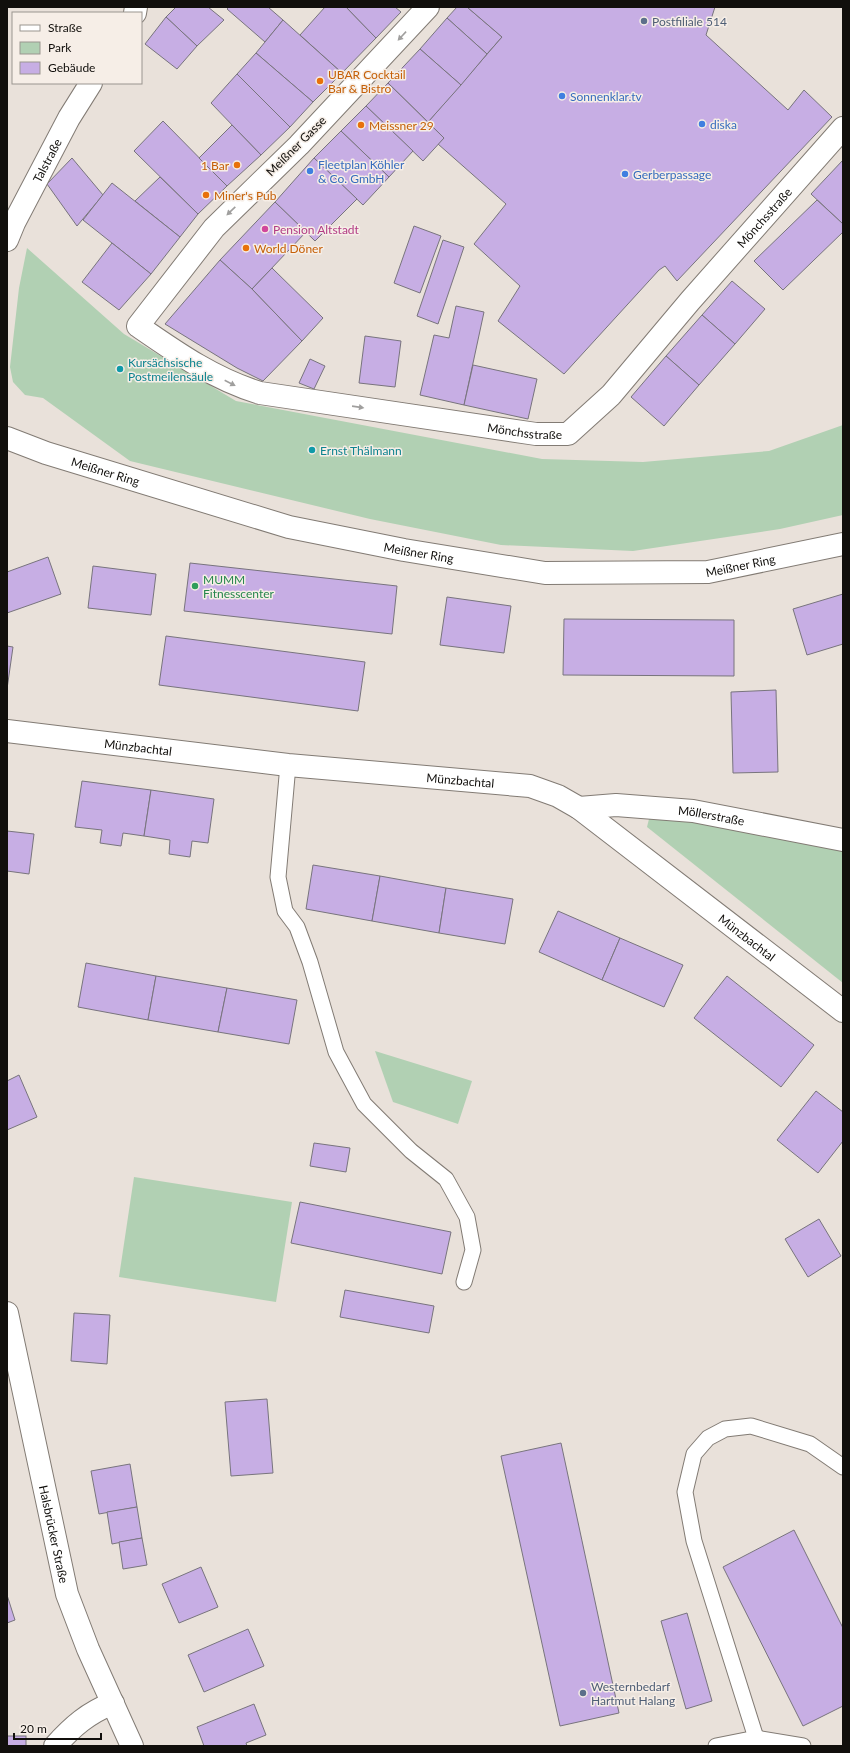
<svg xmlns="http://www.w3.org/2000/svg" width="850" height="1753" font-family="Lato,sans-serif">
<rect width="100%" height="100%" fill="#e9e1da"/>
<!-- green -->
<g fill="#b1d0b3">
<polygon points="27,248 124,334 236,401 542,459 643,462 769,451 843,425 843,515 780,529 633,551 501,545 370,519 130,461 43,398 25,395 13,382 10,367 19,288"/>
<polygon points="650,815 843,849 843,983 647,827"/>
<polygon points="375,1051 472,1081 458,1124 393,1102"/>
<polygon points="134,1177 292,1202 276,1302 119,1277"/>
</g>
<!-- building -->
<g fill="#c7aee4" stroke="#78747d">
<polygon points="176,7 208,7 224,20 197,46 166,17"/>
<polygon points="229,7 268,7 283,20 265,42 227,9"/>
<polygon points="325,7 346,7 376,38 342,73 300,35"/>
<polygon points="346,7 395,7 401,12 376,38"/>
<polygon points="457,7 467,7 502,37 487,54 447,18"/>
<polygon points="467,7 715,7 706,35 788,110 804,90 832,117 677,281 665,266 659,270 564,374 498,321 520,286 474,244 506,204 438,144 444,138 428,122 502,37"/>
<polygon points="166,17 197,46 177,69 145,44"/>
<polygon points="447,18 487,54 461,85 420,49"/>
<polygon points="283,20 342,73 313,102 256,53"/>
<polygon points="420,49 461,85 428,122 388,83"/>
<polygon points="256,53 313,102 290,127 237,74"/>
<polygon points="237,74 290,127 261,155 211,103"/>
<polygon points="388,83 444,138 423,161 366,106"/>
<polygon points="366,106 413,151 389,177 341,131"/>
<polygon points="163,121 227,186 198,214 134,151"/>
<polygon points="232,125 261,155 227,186 199,158"/>
<polygon points="341,131 389,177 363,205 314,158"/>
<polygon points="72,158 103,195 77,226 47,184"/>
<polygon points="314,158 357,199 315,241 275,202"/>
<polygon points="843,160 843,224 811,194"/>
<polygon points="160,177 198,214 180,237 135,201"/>
<polygon points="112,183 180,237 151,274 83,220"/>
<polygon points="817,200 843,224 843,232 783,290 754,261"/>
<polygon points="275,202 306,232 252,289 220,260"/>
<polygon points="414,226 441,236 420,293 394,283"/>
<polygon points="443,240 464,247 438,324 417,316"/>
<polygon points="112,243 151,274 119,310 82,282"/>
<polygon points="220,260 252,289 302,341 263,381 237,368 165,324"/>
<polygon points="272,268 323,318 302,341 252,289"/>
<polygon points="732,281 765,309 735,344 702,315"/>
<polygon points="456,306 484,312 464,405 420,395 434,335 449,338"/>
<polygon points="702,315 735,344 699,385 666,356"/>
<polygon points="365,336 401,341 395,387 359,383"/>
<polygon points="666,356 699,385 664,426 631,397"/>
<polygon points="310,359 325,366 314,389 299,383"/>
<polygon points="473,365 537,379 528,419 464,405"/>
<polygon points="48,557 61,594 7,613 7,572"/>
<polygon points="190,563 397,586 392,634 184,611"/>
<polygon points="93,566 156,574 151,615 88,608"/>
<polygon points="843,594 843,644 807,655 793,609"/>
<polygon points="447,597 511,606 504,653 440,645"/>
<polygon points="564,619 734,620 734,676 563,675"/>
<polygon points="166,636 365,662 358,711 159,685"/>
<polygon points="7,646 13,647 7,689"/>
<polygon points="776,690 778,772 733,773 731,692"/>
<polygon points="82,781 151,790 144,836 123,833 121,846 100,843 102,830 75,827"/>
<polygon points="151,790 214,799 208,843 192,841 190,857 169,854 170,840 144,836"/>
<polygon points="7,831 34,834 29,874 7,871"/>
<polygon points="313,865 380,876 372,921 306,909"/>
<polygon points="380,876 446,888 439,933 372,921"/>
<polygon points="446,888 513,899 505,944 439,933"/>
<polygon points="558,911 620,938 602,980 539,952"/>
<polygon points="620,938 683,965 664,1007 602,980"/>
<polygon points="86,963 156,976 148,1020 78,1007"/>
<polygon points="156,976 227,988 218,1032 148,1020"/>
<polygon points="727,976 814,1045 781,1087 694,1018"/>
<polygon points="227,988 297,1000 289,1044 218,1032"/>
<polygon points="19,1075 37,1117 7,1130 7,1081"/>
<polygon points="816,1091 843,1112 843,1141 818,1173 777,1140"/>
<polygon points="314,1143 350,1148 346,1172 310,1166"/>
<polygon points="300,1202 451,1232 442,1274 291,1243"/>
<polygon points="819,1219 841,1256 808,1277 785,1239"/>
<polygon points="345,1290 434,1306 429,1333 340,1317"/>
<polygon points="74,1313 110,1315 107,1364 71,1361"/>
<polygon points="267,1399 273,1473 231,1476 225,1402"/>
<polygon points="561,1443 619,1713 560,1726 501,1456"/>
<polygon points="130,1464 137,1507 99,1514 91,1471"/>
<polygon points="137,1507 142,1538 112,1544 107,1512"/>
<polygon points="794,1530 843,1628 843,1706 803,1726 723,1567"/>
<polygon points="142,1538 147,1565 123,1569 119,1542"/>
<polygon points="201,1567 218,1607 179,1623 162,1584"/>
<polygon points="7,1595 15,1620 7,1623"/>
<polygon points="687,1613 712,1701 686,1709 661,1621"/>
<polygon points="248,1629 264,1666 204,1692 188,1655"/>
<polygon points="254,1704 266,1735 246,1743 247,1746 204,1746 197,1727"/>
<rect x="7" y="1736" width="19" height="10"/>
</g>
<g fill="none" stroke-linecap="round" stroke-linejoin="round">
<defs>
<g id="lane">
<polyline points="288,765 278,877 285,911 297,927 310,962 336,1052 364,1104 411,1151 446,1179 467,1217 473,1250 464,1282"/>
<polyline points="756,1738 694,1541 685,1492 694,1454 708,1438 725,1429 751,1426 810,1444 843,1467"/>
<polyline points="716,1746 756,1738 803,1746"/>
</g>
<g id="street">
<path id="s1" d="M428,7L299,145L214,228L138,326C177,353 214,379 260,393L536,434H568L611,395L690,301L843,128"/>
<polyline points="135,13 136,7"/>
<path id="s2" d="M7,240L14,223L69,118L91,83"/>
<path id="s3" d="M7,731L288,765L530,786L558,796L579,808L843,1011"/>
<path id="s4" d="M579,808L616,805L693,811L843,840"/>
<path d="M55,1746C73,1726 88,1713 113,1703"/>
</g>
<g id="secondary">
<path id="s5" d="M7,438L46,453L289,527L404,550L545,573L708,572L843,544"/>
<path id="s6" d="M7,1313L67,1594L88,1649L132,1746"/>
</g>
</defs>
<!-- lane casing -->
<use href="#lane" stroke="#827b74" stroke-width="17"/>
<!-- street casing -->
<use href="#street" stroke="#827b74" stroke-width="24"/>
<!-- secondary casing -->
<use href="#secondary" stroke="#827b74" stroke-width="24"/>
<!-- lane -->
<use href="#lane" stroke="#fff" stroke-width="15"/>
<!-- street -->
<use href="#street" stroke="#fff" stroke-width="22"/>
<!-- secondary -->
<use href="#secondary" stroke="#fff" stroke-width="22"/>
</g>
<!-- one-way arrows -->
<defs><path id="oneway-solid" d="M-6-.8H1V-3.2L6.5 0L1 3.2V.8H-6Z"/></defs>
<g fill="#a09f9e">
<use href="#oneway-solid" transform="translate(402 36) rotate(133)"/>
<use href="#oneway-solid" transform="translate(231 211) rotate(136)"/>
<use href="#oneway-solid" transform="translate(230 383) rotate(27)"/>
<use href="#oneway-solid" transform="translate(358 407) rotate(8)"/>
</g>
<!-- markers -->
<g fill="#5c6f8a" stroke="#f6eee7" stroke-width="1.5">
<circle cx="644" cy="21" r="4"/>
<circle cx="583" cy="1693" r="4"/>
</g>
<g fill="#e8710a" stroke="#f6eee7" stroke-width="1.5">
<circle cx="320" cy="81" r="4"/>
<circle cx="361" cy="125" r="4"/>
<circle cx="237" cy="165" r="4"/>
<circle cx="206" cy="195" r="4"/>
<circle cx="246" cy="248" r="4"/>
</g>
<g fill="#3f7fe0" stroke="#f6eee7" stroke-width="1.5">
<circle cx="562" cy="96" r="4"/>
<circle cx="702" cy="124" r="4"/>
<circle cx="310" cy="171" r="4"/>
<circle cx="625" cy="174" r="4"/>
</g>
<circle fill="#d1479c" stroke="#f6eee7" stroke-width="1.5" cx="265" cy="229" r="4"/>
<g fill="#0f9aa8" stroke="#f6eee7" stroke-width="1.5">
<circle cx="120" cy="369" r="4"/>
<circle cx="312" cy="450" r="4"/>
</g>
<circle fill="#2e9e5b" stroke="#f6eee7" stroke-width="1.5" cx="195" cy="586" r="4"/>
<g text-anchor="middle" dominant-baseline="central" stroke-width="3" stroke-linejoin="round" paint-order="stroke">
<!-- service labels -->
<g font-size="12" fill="#4e5e75" stroke="#f6eee7" text-anchor="start">
<text x="652" y="21">Postfiliale 514</text>
<text x="591" y="1686">Westernbedarf<tspan x="591" dy="14">Hartmut Halang</tspan></text>
</g>
<!-- food labels -->
<g font-size="12" fill="#c56008" stroke="#f6eee7" text-anchor="start">
<text x="328" y="74">UBAR Cocktail<tspan x="328" dy="14">Bar &amp; Bistro</tspan></text>
<text x="369" y="125">Meissner 29</text>
<text x="229" y="165" text-anchor="end">1 Bar</text>
<text x="214" y="195">Miner's Pub</text>
<text x="254" y="248">World Döner</text>
</g>
<!-- shop labels -->
<g font-size="12" fill="#366cbe" stroke="#f6eee7" text-anchor="start">
<text x="570" y="96">Sonnenklar.tv</text>
<text x="710" y="124">diska</text>
<text x="318" y="164">Fleetplan Köhler<tspan x="318" dy="14">&amp; Co. GmbH</tspan></text>
<text x="633" y="174">Gerberpassage</text>
</g>
<!-- street labels -->
<g font-size="12" fill="#110f0c" stroke="#f6eee7">
<text transform="translate(296 146) rotate(-45)">Meißner Gasse</text>
<text stroke="none"><textPath href="#s2" startOffset="89">Talstraße</textPath></text>
<text stroke="none"><textPath href="#s1" startOffset="1175">Mönchsstraße</textPath></text>
<text stroke="none"><textPath href="#s1" startOffset="839">Mönchsstraße</textPath></text>
<text stroke="none"><textPath href="#s5" startOffset="104">Meißner Ring</textPath></text>
<text stroke="none"><textPath href="#s5" startOffset="428">Meißner Ring</textPath></text>
<text stroke="none"><textPath href="#s5" startOffset="752">Meißner Ring</textPath></text>
<text stroke="none"><textPath href="#s3" startOffset="132">Münzbachtal</textPath></text>
<text stroke="none"><textPath href="#s3" startOffset="456">Münzbachtal</textPath></text>
<text stroke="none"><textPath href="#s4" startOffset="133">Möllerstraße</textPath></text>
<text stroke="none"><textPath href="#s3" startOffset="792">Münzbachtal</textPath></text>
<text stroke="none"><textPath href="#s6" startOffset="226">Halsbrücker Straße</textPath></text>
</g>
<!-- hotel labels -->
<g font-size="12" fill="#b23c85" stroke="#f6eee7" text-anchor="start">
<text x="273" y="229">Pension Altstadt</text>
</g>
<!-- culture labels -->
<g font-size="12" fill="#0d838f" stroke="#f6eee7" text-anchor="start">
<text x="128" y="362">Kursächsische<tspan x="128" dy="14">Postmeilensäule</tspan></text>
<text x="320" y="450">Ernst Thälmann</text>
</g>
<!-- leisure labels -->
<g font-size="12" fill="#27864d" stroke="#f6eee7" text-anchor="start">
<text x="203" y="579">MUMM<tspan x="203" dy="14">Fitnesscenter</tspan></text>
</g>
</g>
<!-- border -->
<rect width="850" height="1753" fill="none" stroke="#110f0c" stroke-width="16"/>
<!-- legend -->
<rect x="12" y="12" width="130" height="72" fill="#f6eee7" stroke="#9a958f"/>
<rect x="20" y="25" width="20" height="6" fill="#ffffff" stroke="#9a958f"/>
<text x="48" y="32" font-size="12" fill="#110f0c">Straße</text>
<rect x="20" y="42" width="20" height="12" fill="#b1d0b3" stroke="#9a958f"/>
<text x="48" y="52" font-size="12" fill="#110f0c">Park</text>
<rect x="20" y="62" width="20" height="12" fill="#c7aee4" stroke="#9a958f"/>
<text x="48" y="72" font-size="12" fill="#110f0c">Gebäude</text>
<!-- scale -->
<path d="M14 1733v6h87v-6" fill="none" stroke="#110f0c" stroke-width="2"/>
<text x="20" y="1733" font-size="12" fill="#110f0c" stroke="#f6eee7" stroke-width="3" paint-order="stroke">20 m</text>
</svg>
